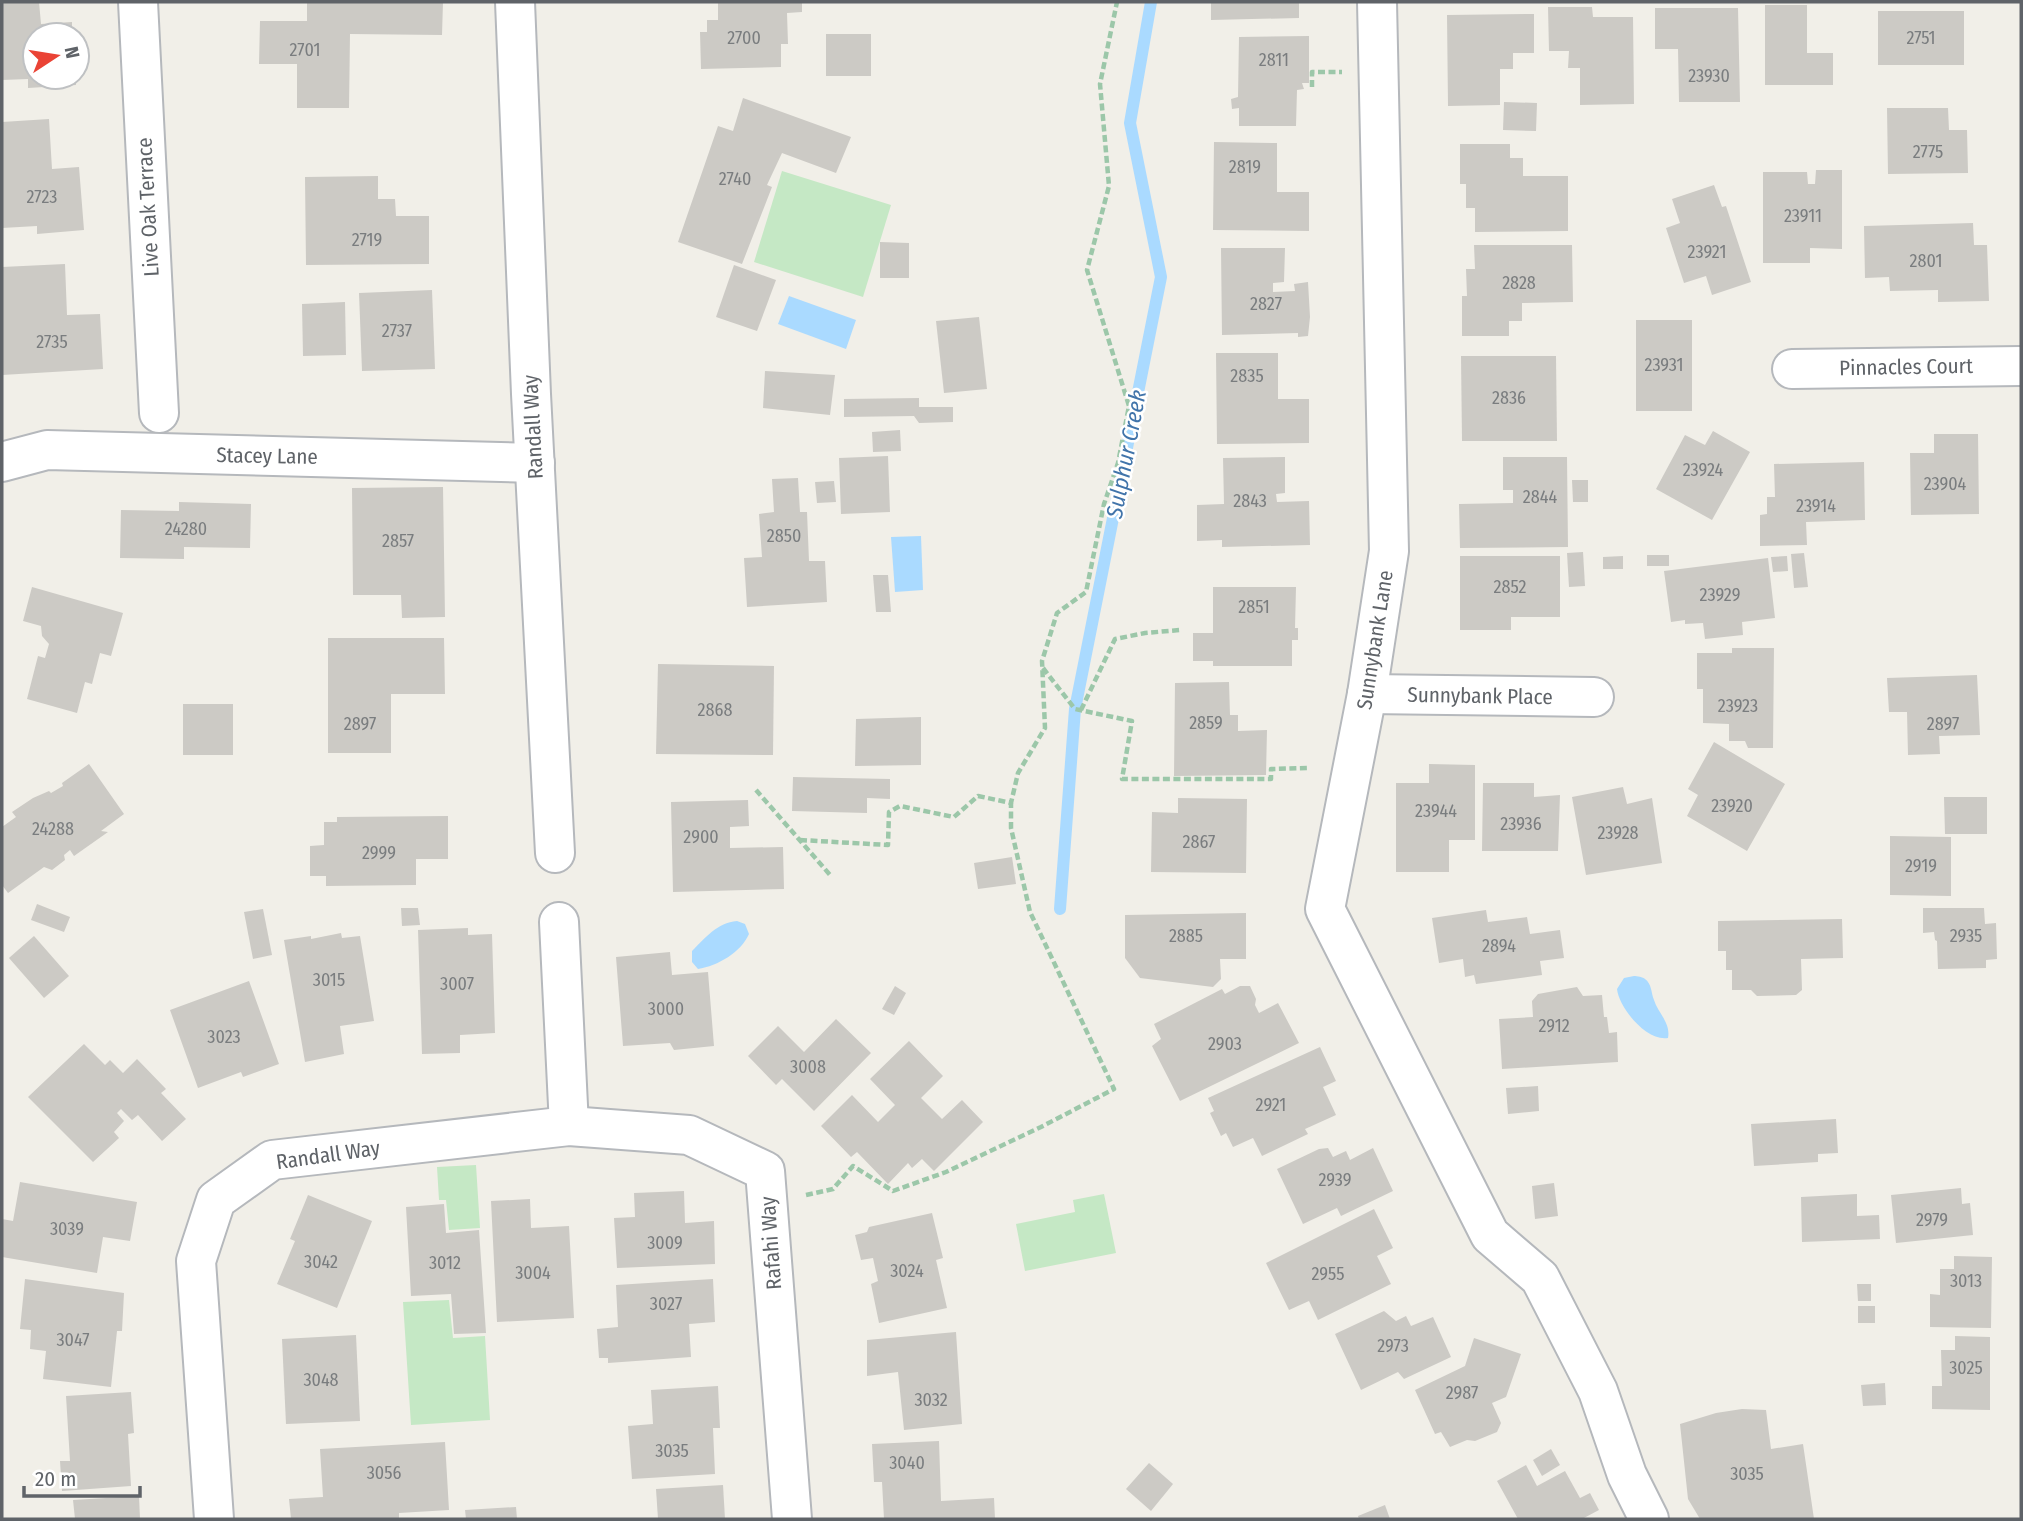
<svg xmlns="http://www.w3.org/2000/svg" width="2023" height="1521" font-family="'Fira Sans Condensed',sans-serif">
<rect width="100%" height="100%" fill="#f1efe8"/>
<!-- green -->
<g fill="#c5e8c5">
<polygon points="782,171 891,205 863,297 754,262"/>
<polygon points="476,1165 480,1228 449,1230 446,1200 439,1200 437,1167"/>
<polygon points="1104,1194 1116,1253 1025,1271 1016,1224 1075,1212 1073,1200"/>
<polygon points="449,1300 453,1338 485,1336 490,1420 411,1425 403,1302"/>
</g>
<!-- water -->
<g fill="#aadaff">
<polygon points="789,296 856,320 846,349 778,324"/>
<polygon points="921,536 923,590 895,592 891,537"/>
<path d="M737,921L745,924L749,934C741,952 718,966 698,969L692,962V951C706,937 717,923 737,921Z"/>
<path d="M1634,976C1637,976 1643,977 1645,979C1652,984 1651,993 1654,1000C1658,1013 1671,1023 1668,1038C1647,1042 1619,1008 1617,989L1624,978Z"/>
</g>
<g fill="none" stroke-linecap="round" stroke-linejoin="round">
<!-- stream -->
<polyline stroke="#aadaff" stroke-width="12" points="1060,909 1075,709 1161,277 1130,123 1151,2"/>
</g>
<!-- building -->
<g fill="#cccac5">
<polygon points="2,2 39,2 41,24 72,22 72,35 35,35 35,77 75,77 76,85 28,88 28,79 2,80"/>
<polygon points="307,2 443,2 442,35 350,34 349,108 297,108 297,64 259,64 260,21 307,21"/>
<polygon points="718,2 802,2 802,12 787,13 788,44 781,44 781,67 701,69 700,32 707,32 707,20 718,20"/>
<polygon points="1211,2 1299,2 1299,18 1211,20"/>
<polygon points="1765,5 1807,5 1807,53 1833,53 1833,85 1765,85"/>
<polygon points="1548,7 1592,7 1593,17 1633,17 1634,104 1580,105 1580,68 1568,68 1569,51 1549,51"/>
<polygon points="1655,8 1738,8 1740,102 1679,102 1678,49 1655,49"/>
<rect x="1878" y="11" width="86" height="54"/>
<polygon points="1534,14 1534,53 1513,53 1513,69 1500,69 1500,105 1448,106 1447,15"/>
<rect x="826" y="34" width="45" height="42"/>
<polygon points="1309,36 1309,83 1302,83 1304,89 1297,90 1296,126 1239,126 1239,108 1232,109 1231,99 1238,97 1239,37"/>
<polygon points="743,98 851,137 836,173 782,153 767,185 772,187 742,264 678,242 718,126 733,131"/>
<polygon points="1504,102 1537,103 1536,131 1503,130"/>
<polygon points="1887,108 1948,108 1949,130 1967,130 1968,173 1888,174"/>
<polygon points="49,119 52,169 79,167 84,230 37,234 37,226 2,228 2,122"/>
<polygon points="1214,142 1277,143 1277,192 1309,192 1309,231 1213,230"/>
<polygon points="1460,144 1510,144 1510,158 1523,158 1523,176 1568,176 1568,231 1475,232 1475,208 1466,208 1466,184 1460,184"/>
<polygon points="1816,170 1842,170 1842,249 1810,248 1810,263 1763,263 1763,172 1807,172 1808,184 1815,184"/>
<polygon points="378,176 378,199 395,199 396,216 429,216 429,264 306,265 305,177"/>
<polygon points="1714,185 1722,207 1726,206 1751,282 1712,295 1706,276 1684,283 1666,228 1680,223 1672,199"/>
<polygon points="1973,223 1974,245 1987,245 1989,301 1938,302 1938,290 1890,291 1889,277 1865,278 1864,226"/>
<polygon points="880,242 909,243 909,278 880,278"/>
<polygon points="1474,245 1572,245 1573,302 1522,303 1522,321 1509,321 1509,336 1462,336 1462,296 1467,296 1466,269 1475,269"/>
<polygon points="1221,248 1285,248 1284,282 1273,283 1273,292 1295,291 1294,284 1308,282 1310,317 1308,336 1298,337 1298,333 1222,335"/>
<polygon points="65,264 67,315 100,314 103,369 2,375 2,267"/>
<polygon points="734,265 776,280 757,331 716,317"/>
<polygon points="432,290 435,369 362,371 359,293"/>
<polygon points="345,302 346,355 303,356 302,304"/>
<polygon points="979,317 987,389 944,393 936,321"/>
<rect x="1636" y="320" width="56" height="91"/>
<polygon points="1216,353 1278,353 1278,399 1309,399 1309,443 1217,444"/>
<polygon points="1461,356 1556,356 1557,441 1462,441"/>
<polygon points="765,371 835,375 830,415 763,408"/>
<polygon points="919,398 919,407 953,407 953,422 919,423 914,416 844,417 844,399"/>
<polygon points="900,430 901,451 873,452 872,432"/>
<polygon points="1713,431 1750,452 1712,520 1656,489 1685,435 1705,445"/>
<polygon points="1934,434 1978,434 1979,514 1911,515 1910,453 1934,453"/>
<polygon points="888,456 890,512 841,514 839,458"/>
<polygon points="1285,457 1285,493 1276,494 1277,502 1309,501 1310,545 1222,547 1222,540 1197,541 1197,505 1224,504 1223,458"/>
<polygon points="1503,457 1567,457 1568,547 1460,548 1459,504 1513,503 1513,490 1503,490"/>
<polygon points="1864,462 1865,520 1806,522 1807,545 1760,546 1760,515 1767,514 1767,497 1775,497 1774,464"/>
<polygon points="798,478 800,512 807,512 809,561 825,561 827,602 747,607 744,558 762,557 759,514 774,512 772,479"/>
<polygon points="1572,480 1588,480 1588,502 1573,502"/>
<polygon points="834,481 836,502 817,503 815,482"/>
<polygon points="443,487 445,617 402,618 401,595 353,595 352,488"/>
<polygon points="179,502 251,504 250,548 184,547 184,559 120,558 121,510 179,511"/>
<polygon points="1583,552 1585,586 1569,587 1567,553"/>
<polygon points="1804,553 1808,587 1794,588 1791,554"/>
<rect x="1647" y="555" width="22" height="11"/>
<polygon points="1460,556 1560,556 1560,617 1511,617 1511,630 1460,630"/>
<polygon points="1623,556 1623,569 1603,569 1603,557"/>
<polygon points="1787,556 1788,571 1773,572 1771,557"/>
<polygon points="1768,558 1775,618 1742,622 1743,635 1705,639 1703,623 1685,624 1685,620 1671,622 1664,571"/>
<polygon points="873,575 888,575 891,612 876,612"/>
<polygon points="32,587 123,613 111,656 100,653 92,684 85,682 77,713 27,699 38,656 45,658 49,644 42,636 41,626 23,621"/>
<polygon points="1213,587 1296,587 1295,628 1298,628 1298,640 1292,640 1292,666 1213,666 1213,661 1193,661 1193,633 1213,633"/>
<polygon points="328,638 444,638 445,694 391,694 391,753 328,753"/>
<polygon points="1732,648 1774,648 1773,748 1748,748 1745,741 1729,741 1729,724 1703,723 1703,689 1697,689 1697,653 1732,653"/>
<polygon points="658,664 774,666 773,755 656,754"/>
<polygon points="1977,675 1980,735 1939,736 1940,754 1908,755 1907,712 1889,712 1887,678"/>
<polygon points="1229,682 1230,715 1238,715 1238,731 1267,730 1266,775 1174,776 1175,683"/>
<rect x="183" y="704" width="50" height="51"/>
<polygon points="921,717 921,765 855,766 856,719"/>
<polygon points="1714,742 1785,784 1747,851 1687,816 1698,795 1688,789"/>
<polygon points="89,764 124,814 101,831 108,832 74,856 70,850 64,855 65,860 52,870 44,867 8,893 2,885 2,827 16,817 12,812 33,798 49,791 51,793 63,786 62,783"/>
<polygon points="1429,764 1475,765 1475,840 1449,840 1449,872 1396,872 1396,783 1429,783"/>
<polygon points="793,777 890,779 890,799 867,798 867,813 792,811"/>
<polygon points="1483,783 1534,783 1534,797 1560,795 1558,851 1482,851"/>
<polygon points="1623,787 1627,804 1652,798 1662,863 1586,875 1572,797"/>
<polygon points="1944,797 1987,797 1987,834 1945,834"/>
<polygon points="1178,798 1247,799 1246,873 1151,872 1152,812 1178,813"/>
<polygon points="748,800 749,826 730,827 730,848 783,847 784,889 673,892 671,802"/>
<polygon points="448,816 448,859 416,859 416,885 326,886 326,876 310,876 310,846 324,845 324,822 337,822 337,817"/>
<polygon points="1890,836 1951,837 1951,896 1890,895"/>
<polygon points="1012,857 1016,884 978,889 974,863"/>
<polygon points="37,904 70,917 64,932 31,920"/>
<polygon points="401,908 418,908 420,925 402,926"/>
<polygon points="1923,908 1984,908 1985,924 1996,923 1997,959 1986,960 1986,968 1938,969 1937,941 1935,940 1934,932 1923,933"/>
<polygon points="263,909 272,955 253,959 244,912"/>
<polygon points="1486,910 1488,922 1527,917 1530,934 1560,930 1564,958 1540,961 1542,975 1476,984 1474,975 1465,977 1463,959 1439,963 1432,918"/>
<polygon points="1246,913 1246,959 1220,959 1221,979 1213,987 1140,978 1125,958 1125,915"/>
<polygon points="1842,919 1843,958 1801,959 1802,990 1796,995 1757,996 1751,990 1732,990 1732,970 1726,970 1726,951 1718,951 1718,921"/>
<polygon points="468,928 468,935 492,934 495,1033 460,1035 460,1053 422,1054 418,930"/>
<polygon points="341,933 342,938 360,936 374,1021 340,1026 344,1054 305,1062 284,940 311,936 311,939"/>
<polygon points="34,936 69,976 44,998 9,958"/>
<polygon points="670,952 672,975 708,972 714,1046 674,1050 670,1043 623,1046 616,957"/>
<polygon points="249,981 279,1064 243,1077 241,1072 198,1088 170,1010"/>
<polygon points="895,986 906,993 894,1015 882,1009"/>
<polygon points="1240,986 1250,986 1256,999 1255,1005 1259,1013 1278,1003 1299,1043 1180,1101 1152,1046 1161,1039 1154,1024 1222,989 1225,994"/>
<polygon points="1577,987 1583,996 1602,995 1604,1017 1607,1017 1609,1033 1617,1032 1618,1062 1502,1069 1499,1019 1533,1017 1532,1001 1538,994"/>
<polygon points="836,1019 871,1053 814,1111 782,1079 776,1085 748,1056 778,1026 804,1052"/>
<polygon points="909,1041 943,1076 921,1098 942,1119 962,1100 983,1122 934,1171 922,1159 912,1168 908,1163 888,1184 857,1152 851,1157 821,1126 852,1095 878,1122 895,1105 870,1079"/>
<polygon points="84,1044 105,1065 110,1060 123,1073 137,1059 166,1089 161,1093 186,1119 162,1141 138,1115 132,1120 121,1109 117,1113 124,1121 114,1132 119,1138 93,1162 28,1097"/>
<polygon points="1320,1047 1336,1081 1323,1087 1336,1115 1305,1129 1308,1134 1262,1156 1253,1138 1233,1147 1226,1133 1221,1136 1210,1113 1214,1111 1208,1098"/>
<polygon points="1538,1086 1539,1111 1508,1114 1506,1088"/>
<polygon points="1836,1119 1838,1153 1818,1154 1818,1162 1754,1166 1751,1124"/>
<polygon points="1328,1148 1333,1157 1346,1151 1350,1160 1373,1148 1393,1191 1341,1216 1337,1208 1303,1224 1277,1169 1319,1149"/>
<polygon points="20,1182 137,1202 130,1241 103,1237 97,1273 2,1257 2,1219 13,1221"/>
<polygon points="1554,1183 1558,1216 1535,1219 1532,1186"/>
<polygon points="1961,1188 1962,1204 1970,1203 1973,1235 1896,1243 1891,1195"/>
<polygon points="684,1191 685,1223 714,1221 715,1264 617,1268 614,1218 635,1217 634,1193"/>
<polygon points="1857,1194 1857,1216 1879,1215 1880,1239 1802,1242 1801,1197"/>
<polygon points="308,1195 372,1221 337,1308 277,1284 295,1241 290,1239"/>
<polygon points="530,1199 531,1228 569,1226 574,1318 497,1322 491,1201"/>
<polygon points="444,1204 446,1233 479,1230 486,1333 454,1334 451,1294 411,1296 406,1207"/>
<polygon points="1374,1209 1393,1248 1377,1256 1391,1284 1318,1320 1309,1301 1289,1310 1266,1263"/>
<polygon points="932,1213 943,1258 936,1260 947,1308 879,1323 871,1284 878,1281 873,1258 861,1260 855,1235 867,1232 869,1227"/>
<polygon points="1954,1256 1992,1257 1991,1328 1930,1327 1930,1294 1940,1295 1940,1269 1954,1269"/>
<polygon points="25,1279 124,1293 122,1331 117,1331 111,1387 43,1379 46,1351 30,1349 31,1330 20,1329"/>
<polygon points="713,1279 715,1322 689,1324 691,1357 608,1363 608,1358 599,1358 597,1329 618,1327 616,1285"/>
<polygon points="1857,1284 1871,1284 1871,1301 1858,1301"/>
<rect x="1858" y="1306" width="17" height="17"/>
<polygon points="1384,1311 1396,1321 1406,1316 1411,1326 1433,1317 1451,1357 1404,1379 1398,1372 1361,1390 1335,1334"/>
<polygon points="956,1332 962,1424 904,1430 898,1372 867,1376 867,1340"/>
<polygon points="356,1335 360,1421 286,1424 282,1339"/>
<polygon points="1955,1336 1990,1337 1990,1410 1932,1409 1932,1386 1942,1386 1941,1350 1955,1350"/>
<polygon points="1474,1338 1521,1354 1506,1397 1492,1403 1501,1423 1497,1432 1475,1441 1467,1440 1450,1447 1441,1432 1435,1434 1415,1390 1465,1366"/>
<polygon points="1885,1383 1886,1405 1863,1406 1861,1385"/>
<polygon points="718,1386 720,1428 713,1428 715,1474 632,1479 628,1426 653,1424 651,1390"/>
<polygon points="131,1392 134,1433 128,1434 131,1486 62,1491 60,1461 70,1461 66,1396"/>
<polygon points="1742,1409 1766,1410 1771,1449 1803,1444 1814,1519 1700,1519 1688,1499 1680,1424 1716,1413"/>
<polygon points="939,1441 941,1501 994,1498 995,1519 884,1519 882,1482 874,1482 872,1444"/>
<polygon points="445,1442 449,1510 399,1513 399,1519 291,1519 289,1499 323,1497 320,1449"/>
<polygon points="1551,1449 1560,1465 1542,1476 1533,1460"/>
<polygon points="1149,1463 1173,1484 1151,1511 1126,1489"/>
<polygon points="1526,1465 1537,1486 1565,1471 1580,1498 1590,1493 1599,1510 1582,1519 1518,1519 1497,1481"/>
<polygon points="723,1485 725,1519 658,1519 656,1489"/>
<polygon points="139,1496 140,1519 75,1519 73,1500"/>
<polygon points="1385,1505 1390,1519 1359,1519 1358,1516"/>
<polygon points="516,1507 517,1519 466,1519 465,1510"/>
</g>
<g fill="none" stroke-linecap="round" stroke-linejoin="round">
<defs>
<g id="minor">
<polyline points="138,2 159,413"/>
<polyline points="515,2 531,394 555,853"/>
<polyline points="1377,2 1389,551 1367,694 1325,909 1490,1235 1540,1278 1598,1391 1627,1475 1649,1519"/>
<polyline points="1792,369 2021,366"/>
<polyline points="2,462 47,450 535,463"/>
<polyline points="1367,694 1594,697"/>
<polyline points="559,922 569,1126"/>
<polyline points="214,1519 196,1261 216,1200 272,1160 569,1126 689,1135 765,1171 792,1519"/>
</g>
</defs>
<!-- minor casing -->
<use href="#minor" stroke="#b5b8bc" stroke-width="42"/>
<!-- path -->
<g stroke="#9cc7a9" stroke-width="4.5" stroke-dasharray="7 3.5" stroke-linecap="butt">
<polyline points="1312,87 1312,72 1342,72"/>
<polyline points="1043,668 1075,709 1132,721 1122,779 1271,779 1271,769 1309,768"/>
<polyline points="1081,710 1115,639 1145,633 1180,630"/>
<polyline points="756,790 831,876"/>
<polyline points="800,840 888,845 889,812 900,806 954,817 978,796 1011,803 1018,773 1045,728 1042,661 1057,613 1086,592 1104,504 1118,463 1129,406 1087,270 1109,186 1100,84 1117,2"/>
<polyline points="806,1195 833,1189 853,1166 893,1191 946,1172 1041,1127 1114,1089 1030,912 1011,828 1011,803"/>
</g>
<!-- minor -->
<use href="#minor" stroke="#fff" stroke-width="38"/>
</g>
<g text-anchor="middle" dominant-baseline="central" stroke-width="5" stroke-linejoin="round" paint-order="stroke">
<!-- number labels -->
<g font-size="18" fill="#7a7d7f">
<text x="744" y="38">2700</text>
<text x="1921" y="38">2751</text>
<text x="305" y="50">2701</text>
<text x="1274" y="60">2811</text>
<text x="1709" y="76">23930</text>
<text x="1928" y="152">2775</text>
<text x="1245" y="167">2819</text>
<text x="735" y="179">2740</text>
<text x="42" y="197">2723</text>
<text x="1803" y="216">23911</text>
<text x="367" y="240">2719</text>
<text x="1707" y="252">23921</text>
<text x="1926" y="261">2801</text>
<text x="1519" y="283">2828</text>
<text x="1266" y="304">2827</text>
<text x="397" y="331">2737</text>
<text x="52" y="342">2735</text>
<text x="1664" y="365">23931</text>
<text x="1247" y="376">2835</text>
<text x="1509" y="398">2836</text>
<text x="1703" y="470">23924</text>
<text x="1945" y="484">23904</text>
<text x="1540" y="497">2844</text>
<text x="1250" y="501">2843</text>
<text x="1816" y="506">23914</text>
<text x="186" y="529">24280</text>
<text x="784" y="536">2850</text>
<text x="398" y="541">2857</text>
<text x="1510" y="587">2852</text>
<text x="1720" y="595">23929</text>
<text x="1254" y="607">2851</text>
<text x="1738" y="706">23923</text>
<text x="715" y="710">2868</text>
<text x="1206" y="723">2859</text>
<text x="360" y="724">2897</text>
<text x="1943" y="724">2897</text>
<text x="1732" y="806">23920</text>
<text x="1436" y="811">23944</text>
<text x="1521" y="824">23936</text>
<text x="53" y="829">24288</text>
<text x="1618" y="833">23928</text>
<text x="701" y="837">2900</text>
<text x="1199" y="842">2867</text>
<text x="379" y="853">2999</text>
<text x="1921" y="866">2919</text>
<text x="1186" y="936">2885</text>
<text x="1966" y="936">2935</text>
<text x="1499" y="946">2894</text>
<text x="329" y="980">3015</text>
<text x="457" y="984">3007</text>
<text x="666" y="1009">3000</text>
<text x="1554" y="1026">2912</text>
<text x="224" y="1037">3023</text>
<text x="1225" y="1044">2903</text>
<text x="808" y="1067">3008</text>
<text x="1271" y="1105">2921</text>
<text x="1335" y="1180">2939</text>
<text x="1932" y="1220">2979</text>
<text x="67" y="1229">3039</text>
<text x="665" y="1243">3009</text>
<text x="321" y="1262">3042</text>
<text x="445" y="1263">3012</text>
<text x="907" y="1271">3024</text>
<text x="533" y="1273">3004</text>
<text x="1328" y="1274">2955</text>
<text x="1966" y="1281">3013</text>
<text x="666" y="1304">3027</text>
<text x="73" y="1340">3047</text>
<text x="1393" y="1346">2973</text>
<text x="1966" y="1368">3025</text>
<text x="321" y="1380">3048</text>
<text x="1462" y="1393">2987</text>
<text x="931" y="1400">3032</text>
<text x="672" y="1451">3035</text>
<text x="907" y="1463">3040</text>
<text x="384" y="1473">3056</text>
<text x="1747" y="1474">3035</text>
</g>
<!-- street labels -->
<g font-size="21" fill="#5f6368" stroke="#fff">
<text transform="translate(148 207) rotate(-93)">Live Oak Terrace</text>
<text transform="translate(1906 367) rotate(-1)">Pinnacles Court</text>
<text transform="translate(533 427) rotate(-93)">Randall Way</text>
<text transform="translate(267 456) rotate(1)">Stacey Lane</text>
<text transform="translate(1375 640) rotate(-81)">Sunnybank Lane</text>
<text transform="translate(1480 696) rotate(1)">Sunnybank Place</text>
<text transform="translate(328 1155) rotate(-8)">Randall Way</text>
<text transform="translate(771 1243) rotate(-94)">Rafahi Way</text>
</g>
<!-- water labels -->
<g font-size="23" font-style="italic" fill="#4174aa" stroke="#fff">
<text transform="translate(1126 454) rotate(-79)">Sulphur Creek</text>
</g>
</g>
<!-- border -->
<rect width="2023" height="1521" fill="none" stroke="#5f6368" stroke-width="7"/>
<!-- north arrow -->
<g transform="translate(56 56) rotate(78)"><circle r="33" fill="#ffffff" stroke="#bfc1c3" stroke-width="2"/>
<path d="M0-5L12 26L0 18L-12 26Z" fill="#ea4335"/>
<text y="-10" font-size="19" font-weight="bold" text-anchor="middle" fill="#5f6368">N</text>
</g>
<!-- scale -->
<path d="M24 1486v10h116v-10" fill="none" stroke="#5f6368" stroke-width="3.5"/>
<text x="35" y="1486" font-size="21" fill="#5f6368" stroke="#ffffff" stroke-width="5" paint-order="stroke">20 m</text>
</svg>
